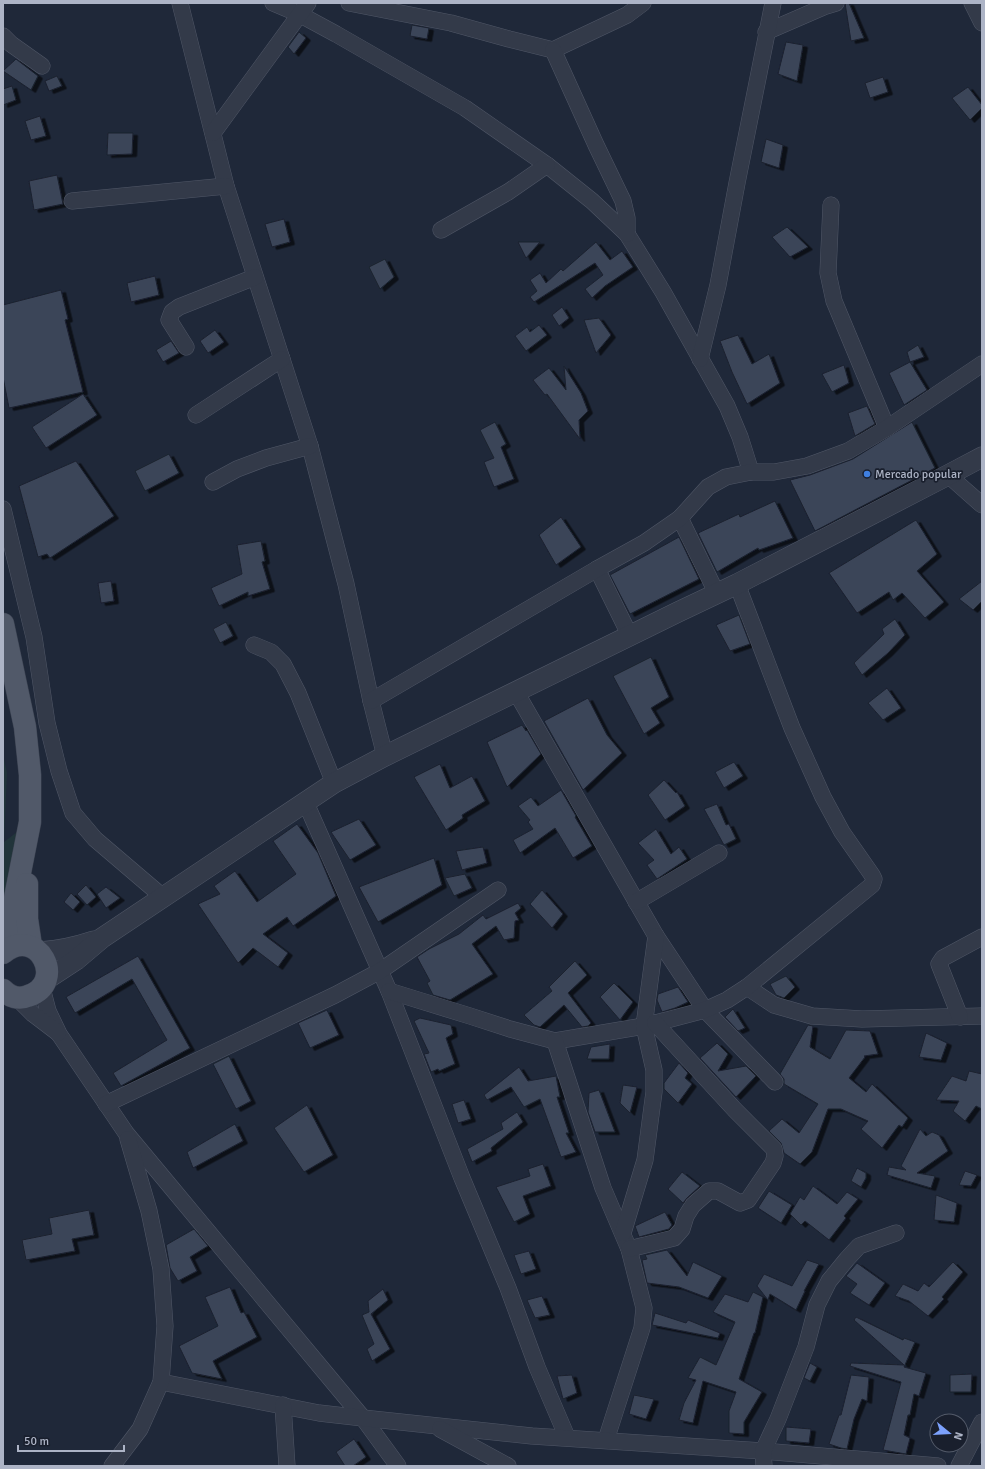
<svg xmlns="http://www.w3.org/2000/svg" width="985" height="1469" font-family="Signika,sans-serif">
<defs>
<filter id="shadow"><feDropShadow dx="4.5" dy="2.5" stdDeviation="0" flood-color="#0009"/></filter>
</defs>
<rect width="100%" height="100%" fill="#1f2839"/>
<!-- green -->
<polygon fill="#21343a" points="3,754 7,773 4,842 30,822 3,953"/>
<!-- building -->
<g fill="#3b4559" stroke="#1b212f" filter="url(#shadow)">
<polygon points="845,3 849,3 864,38 851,41"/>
<polygon points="412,25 429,28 427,39 410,36"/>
<polygon points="299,32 306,38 294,54 288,47"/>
<polygon points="786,42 803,45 797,81 778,74"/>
<polygon points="16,59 38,76 31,90 3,71"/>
<polygon points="57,76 62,86 49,91 45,81"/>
<polygon points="883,77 888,92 870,98 865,83"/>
<polygon points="12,86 16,100 3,105 3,89"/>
<polygon points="968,87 982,105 982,108 970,120 952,98"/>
<polygon points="40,116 46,136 31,140 25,121"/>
<polygon points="108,133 133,133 132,154 107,155"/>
<polygon points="766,139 783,145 779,168 761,162"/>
<polygon points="57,175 63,204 34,210 29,181"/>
<polygon points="284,219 290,242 272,247 265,224"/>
<polygon points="787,227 808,247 790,257 772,237"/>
<polygon points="518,242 540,242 526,258"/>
<polygon points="596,242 610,260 622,251 633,267 605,286 592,298 585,289 603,275 595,263 534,302 530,297 537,291 530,280 540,273 546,283 561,269 563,271"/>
<polygon points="385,259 394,277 380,289 369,267"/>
<polygon points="155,276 159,295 131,302 127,283"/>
<polygon points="61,290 68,319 65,320 83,392 9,408 3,377 3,305"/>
<polygon points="562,307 569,318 559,326 552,315"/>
<polygon points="599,318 611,335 596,353 584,320"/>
<polygon points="539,325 547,335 526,351 515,336 527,327 530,332"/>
<polygon points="215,330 224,342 208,353 200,341"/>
<polygon points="738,335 752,364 769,354 780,383 747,404 732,372 720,341"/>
<polygon points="171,341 179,353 163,362 156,350"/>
<polygon points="918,345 924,357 910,362 907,352"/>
<polygon points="910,362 927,390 904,405 889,373"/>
<polygon points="844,365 849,383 832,392 822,374"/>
<polygon points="564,366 581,393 588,411 579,420 580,439 547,394 545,395 533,380 549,368 566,390"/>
<polygon points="83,394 97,415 46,448 32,427"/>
<polygon points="867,406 875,424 855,436 848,413"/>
<polygon points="495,422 506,444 501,447 514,479 494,487 484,462 494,458 480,430"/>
<polygon points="912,422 935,468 815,531 790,480 810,475 853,459"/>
<polygon points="169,454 179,473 145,491 135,471"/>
<polygon points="76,461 114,516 50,558 47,554 38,557 19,486"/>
<polygon points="775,501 793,538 759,550 758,548 717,572 698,533 739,514 740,517"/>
<polygon points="561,517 581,547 556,565 539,535"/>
<polygon points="916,520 937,554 917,571 944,602 925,618 902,593 893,600 889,592 857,613 829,573"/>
<polygon points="679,537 699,579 630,614 610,575"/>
<polygon points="261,541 265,561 262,562 270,589 248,596 248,592 219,606 211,588 242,574 237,545"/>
<polygon points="111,581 114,601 101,603 98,583"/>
<polygon points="982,581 982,601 973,610 959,599"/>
<polygon points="739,615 750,644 730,651 716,625"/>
<polygon points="895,619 905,635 888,653 862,675 854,663 884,634 882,629"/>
<polygon points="226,622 233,636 220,643 213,629"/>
<polygon points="651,657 669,697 651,708 660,723 644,734 613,676"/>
<polygon points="887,688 901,708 883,720 868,703"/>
<polygon points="588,698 607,735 622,753 583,790 544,721"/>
<polygon points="522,725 526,731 527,730 541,754 507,787 487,742"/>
<polygon points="734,762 743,776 724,788 715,772"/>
<polygon points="440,764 450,788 472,776 485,801 462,815 463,818 446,830 414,777"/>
<polygon points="664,780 676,793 677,792 685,806 665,820 648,795"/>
<polygon points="561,790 576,816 575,817 592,846 573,858 555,828 520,853 513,840 533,829 528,822 530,820 518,806 531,797 538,806"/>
<polygon points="717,804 726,825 729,824 736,839 724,845 704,809"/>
<polygon points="359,819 376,845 350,860 331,832"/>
<polygon points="297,824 318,853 336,896 293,926 287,917 263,934 288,953 278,967 253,948 238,963 198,904 220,894 214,886 235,871 257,902 296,874 273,841"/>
<polygon points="656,829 671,854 679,847 687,859 657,879 647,865 654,860 638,843"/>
<polygon points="483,847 487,863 462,870 456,851"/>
<polygon points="434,858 442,885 378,922 359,887"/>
<polygon points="465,874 472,888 454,896 445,878"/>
<polygon points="86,885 96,897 87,905 77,894"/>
<polygon points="106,887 120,898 106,908 97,894"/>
<polygon points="542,890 563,914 552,928 530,904"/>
<polygon points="71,893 80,902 73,910 64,902"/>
<polygon points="518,903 521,908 515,913 519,920 515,921 514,938 504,940 496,926 472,944 493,974 450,1000 433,995 427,983 430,981 417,957 429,949 459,934 483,915 486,919"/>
<polygon points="138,956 190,1048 121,1086 113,1073 167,1040 132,979 75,1013 66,997"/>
<polygon points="575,961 587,975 568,993 591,1023 588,1026 582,1027 564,1005 540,1027 534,1025 524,1015 552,991 549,987"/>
<polygon points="786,976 795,987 784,998 776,995 770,984"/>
<polygon points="614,983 633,1002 620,1020 600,997"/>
<polygon points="678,987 688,1002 675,1008 662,1012 657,1000 658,994"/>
<polygon points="733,1009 745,1028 738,1031 725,1017"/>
<polygon points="327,1010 339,1035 310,1048 298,1023"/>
<polygon points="420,1018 451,1025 453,1034 446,1038 455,1064 439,1071 438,1069 431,1072 424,1054 429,1053 414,1021"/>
<polygon points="808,1025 813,1026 810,1047 830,1059 846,1030 870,1031 878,1054 864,1056 865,1057 849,1078 866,1092 872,1084 908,1118 902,1127 899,1125 882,1148 861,1129 868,1121 841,1109 828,1109 812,1152 800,1164 784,1153 781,1143 769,1131 782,1119 799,1133 818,1104 784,1084 784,1079 780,1074"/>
<polygon points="926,1033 947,1043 941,1060 919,1057"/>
<polygon points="717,1043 728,1054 718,1071 746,1066 756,1076 736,1097 700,1058"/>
<polygon points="610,1044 609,1059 587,1059 591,1047"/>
<polygon points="229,1056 251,1101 236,1109 213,1064"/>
<polygon points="679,1063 688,1073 685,1078 692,1084 678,1103 664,1089 664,1083"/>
<polygon points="519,1067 528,1081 556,1076 560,1097 557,1097 569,1133 566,1133 576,1152 561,1157 540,1099 524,1107 511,1087 487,1100 484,1095"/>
<polygon points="969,1071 982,1074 982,1109 976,1106 965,1121 953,1111 959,1101 936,1100 952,1076 966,1081"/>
<polygon points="623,1085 637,1087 630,1113 620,1103"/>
<polygon points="599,1090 615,1132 595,1132 588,1112 589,1093"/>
<polygon points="464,1100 471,1119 458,1123 452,1104"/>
<polygon points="307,1105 333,1155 304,1172 274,1128"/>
<polygon points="517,1112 523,1122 491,1148 492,1151 472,1162 467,1149 503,1129 501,1123"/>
<polygon points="235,1124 243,1141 193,1168 187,1152"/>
<polygon points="920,1129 926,1136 932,1132 939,1135 948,1151 917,1173 935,1176 931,1188 887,1175 889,1167 906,1170 901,1166"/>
<polygon points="543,1164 551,1186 523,1196 530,1214 514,1222 496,1187 530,1176 528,1169"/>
<polygon points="857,1168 866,1173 866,1178 861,1187 851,1181"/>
<polygon points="965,1171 977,1175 971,1186 959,1185"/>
<polygon points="682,1172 700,1186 687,1198 683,1203 668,1189"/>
<polygon points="813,1186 837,1204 847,1192 858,1199 844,1216 846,1218 829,1240 805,1221 801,1225 790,1214 800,1197 804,1200"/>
<polygon points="769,1191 792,1205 781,1223 758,1208"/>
<polygon points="936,1195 957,1203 954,1222 934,1220"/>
<polygon points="89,1210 94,1235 72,1239 75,1251 26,1260 22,1240 52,1234 49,1218"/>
<polygon points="665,1212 672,1225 669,1229 639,1237 635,1226"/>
<polygon points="194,1229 208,1246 190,1257 197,1271 178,1281 170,1268 166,1245"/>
<polygon points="667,1250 687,1276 693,1262 722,1276 708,1298 679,1287 647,1283 642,1260 647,1259 645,1255"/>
<polygon points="529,1251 536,1269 521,1274 514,1255"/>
<polygon points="807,1260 819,1264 804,1291 805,1291 796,1310 770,1294 768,1300 757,1286 764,1274 792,1286"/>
<polygon points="953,1262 963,1272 942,1297 944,1299 928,1316 909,1301 895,1296 903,1284 918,1291 924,1283 929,1287"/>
<polygon points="857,1263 885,1283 869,1305 850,1293 857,1284 846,1276"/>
<polygon points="230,1287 241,1313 244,1312 257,1337 213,1361 222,1379 192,1373 179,1346 218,1326 205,1297"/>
<polygon points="383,1289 388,1300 371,1314 390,1349 372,1361 367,1349 374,1344 362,1315 369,1312 368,1301"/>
<polygon points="753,1292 763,1297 755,1333 754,1333 739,1379 762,1392 744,1422 744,1434 729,1433 729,1411 736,1392 703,1381 693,1423 679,1420 684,1403 696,1380 688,1378 700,1357 716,1365 735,1322 713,1312 725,1294 748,1302"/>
<polygon points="542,1296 550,1315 535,1318 527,1300"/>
<polygon points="655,1313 686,1323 688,1320 720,1333 718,1338 652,1325"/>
<polygon points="856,1317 903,1340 904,1338 915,1342 904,1367 926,1373 919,1396 914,1394 910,1415 908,1415 904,1435 910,1438 906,1454 883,1450 901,1382 850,1366 851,1363 904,1365 854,1320"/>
<polygon points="810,1363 817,1367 810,1381 804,1378"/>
<polygon points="972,1374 971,1392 950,1392 950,1375"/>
<polygon points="572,1375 577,1393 563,1399 557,1376"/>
<polygon points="851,1375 869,1377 867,1401 862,1399 854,1419 847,1449 841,1448 829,1444 839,1415 841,1415"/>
<polygon points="634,1395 654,1399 646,1419 629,1414"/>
<polygon points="786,1427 811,1429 809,1443 786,1441"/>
<polygon points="354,1439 366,1457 353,1466 345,1466 336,1452"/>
</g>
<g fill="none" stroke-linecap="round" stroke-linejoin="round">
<defs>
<g id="minor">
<polyline points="180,3 226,186 310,446 346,584 371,701 385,756"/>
<polyline points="273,3 299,14 336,34 465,108 547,165 592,201 627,234 663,292 727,406 740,437 751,472"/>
<polyline points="349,3 451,23 509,39 553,50 627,15 643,3"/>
<polyline points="972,3 982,23"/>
<polyline points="766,32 826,6 836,3"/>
<polyline points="3,36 11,44 42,66"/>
<polyline points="553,50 596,145 623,201 627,218 627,234"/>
<polyline points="213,133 308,3"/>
<polyline points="72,201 226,186"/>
<polyline points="831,205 828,273 834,301 887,428"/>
<polyline points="441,230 508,192 547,165"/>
<polyline points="186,347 169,320 172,312 179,307 255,277"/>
<polyline points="700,359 718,285 737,183 773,3"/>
<polyline points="196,415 282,359"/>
<polyline points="948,475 982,505"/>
<polyline points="213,482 237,469 266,458 310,446"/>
<polyline points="3,509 34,637 47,723 59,771 73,813 95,839 163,897"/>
<polyline points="680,518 717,594"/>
<polyline points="597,569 630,636"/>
<polyline points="254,645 271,652 283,664 298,693 334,783"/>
<polyline points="516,692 656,936 705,1010 775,1082"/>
<polyline points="371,701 597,569 644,543 680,518 708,487 726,477 751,472 774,472 807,466 848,451 887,428 982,364"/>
<polyline points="305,801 389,991 462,1178 508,1288 537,1367 567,1437"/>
<polyline points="636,902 719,853"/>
<polyline points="747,987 774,1005 812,1016 862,1019 982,1016"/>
<polyline points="42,988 48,1011 59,1034 126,1133 363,1418 398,1466"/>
<polyline points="389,991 470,1016 510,1029 555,1041 644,1026 705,1010 727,1000 747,987 872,885 874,879 872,875 842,832 823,797 792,728 737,584"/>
<polyline points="16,997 33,1014 58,1033"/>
<polyline points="960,1017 939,964 943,958 982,937"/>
<polyline points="555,1041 603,1188 629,1249 644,1308 642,1328 606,1440"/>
<polyline points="106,1104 335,995 380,971 498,890"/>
<polyline points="623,1233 645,1160 654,1092 654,1070 644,1026 656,936"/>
<polyline points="629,1249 674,1238 682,1229 686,1216 693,1205 709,1191 718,1191 740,1203 748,1200 773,1163 775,1156 774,1149 735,1110 655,1023"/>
<polyline points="161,1382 319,1413 363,1418 532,1436 763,1451 938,1466"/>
<polyline points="283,1405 287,1466"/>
<polyline points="440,1429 508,1466"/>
<polyline points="112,1466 140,1429 161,1382 165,1326 161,1269 149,1211 128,1139"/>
<polyline points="764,1466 763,1451 778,1419 806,1347 817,1305 829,1281 847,1259 859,1246 896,1233"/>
<polyline points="959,1466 982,1422"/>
</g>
<g id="tertiary">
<path d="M39,952C59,951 76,947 94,941"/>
<polyline points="47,979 76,960 102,938 334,783 385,756 678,612 737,584 948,475 982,457"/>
</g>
<g id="primary">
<polyline points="3,624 25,727 30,775 30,822 10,923 12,947"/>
<polyline points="27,884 27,919 31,946"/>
<path d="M3,953C38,924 68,983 28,996C19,1000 10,997 3,990"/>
</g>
</defs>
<!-- minor casing -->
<use href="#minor" stroke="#505767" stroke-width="17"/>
<!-- tertiary casing -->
<use href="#tertiary" stroke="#505767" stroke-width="21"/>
<!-- primary casing -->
<use href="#primary" stroke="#3c4352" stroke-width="23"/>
<!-- minor -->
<use href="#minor" stroke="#333a49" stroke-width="16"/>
<!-- tertiary -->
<use href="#tertiary" stroke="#333a49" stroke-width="20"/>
<!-- primary -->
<use href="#primary" stroke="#515969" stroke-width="22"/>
</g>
<!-- markers -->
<circle fill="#3f7fe0" stroke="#191f2d" stroke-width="1.5" cx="867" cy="474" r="4"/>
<g text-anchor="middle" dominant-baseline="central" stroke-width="3.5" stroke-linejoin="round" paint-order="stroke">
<!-- poi labels -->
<g font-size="12" fill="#adb4c6" stroke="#191f2d" text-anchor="start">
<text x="875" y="474">Mercado popular</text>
</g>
</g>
<!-- border -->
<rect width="985" height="1469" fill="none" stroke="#adb4c6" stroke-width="8"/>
<!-- north arrow -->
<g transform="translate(949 1433) rotate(108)"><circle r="19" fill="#191f2d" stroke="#545b6a"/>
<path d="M0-3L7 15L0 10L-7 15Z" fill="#7ca1fc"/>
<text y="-6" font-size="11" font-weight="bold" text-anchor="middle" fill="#adb4c6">N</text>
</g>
<!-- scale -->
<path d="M18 1445v6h106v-6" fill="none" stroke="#adb4c6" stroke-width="2"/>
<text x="24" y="1445" font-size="12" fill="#adb4c6" stroke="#191f2d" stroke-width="3" paint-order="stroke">50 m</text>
</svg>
